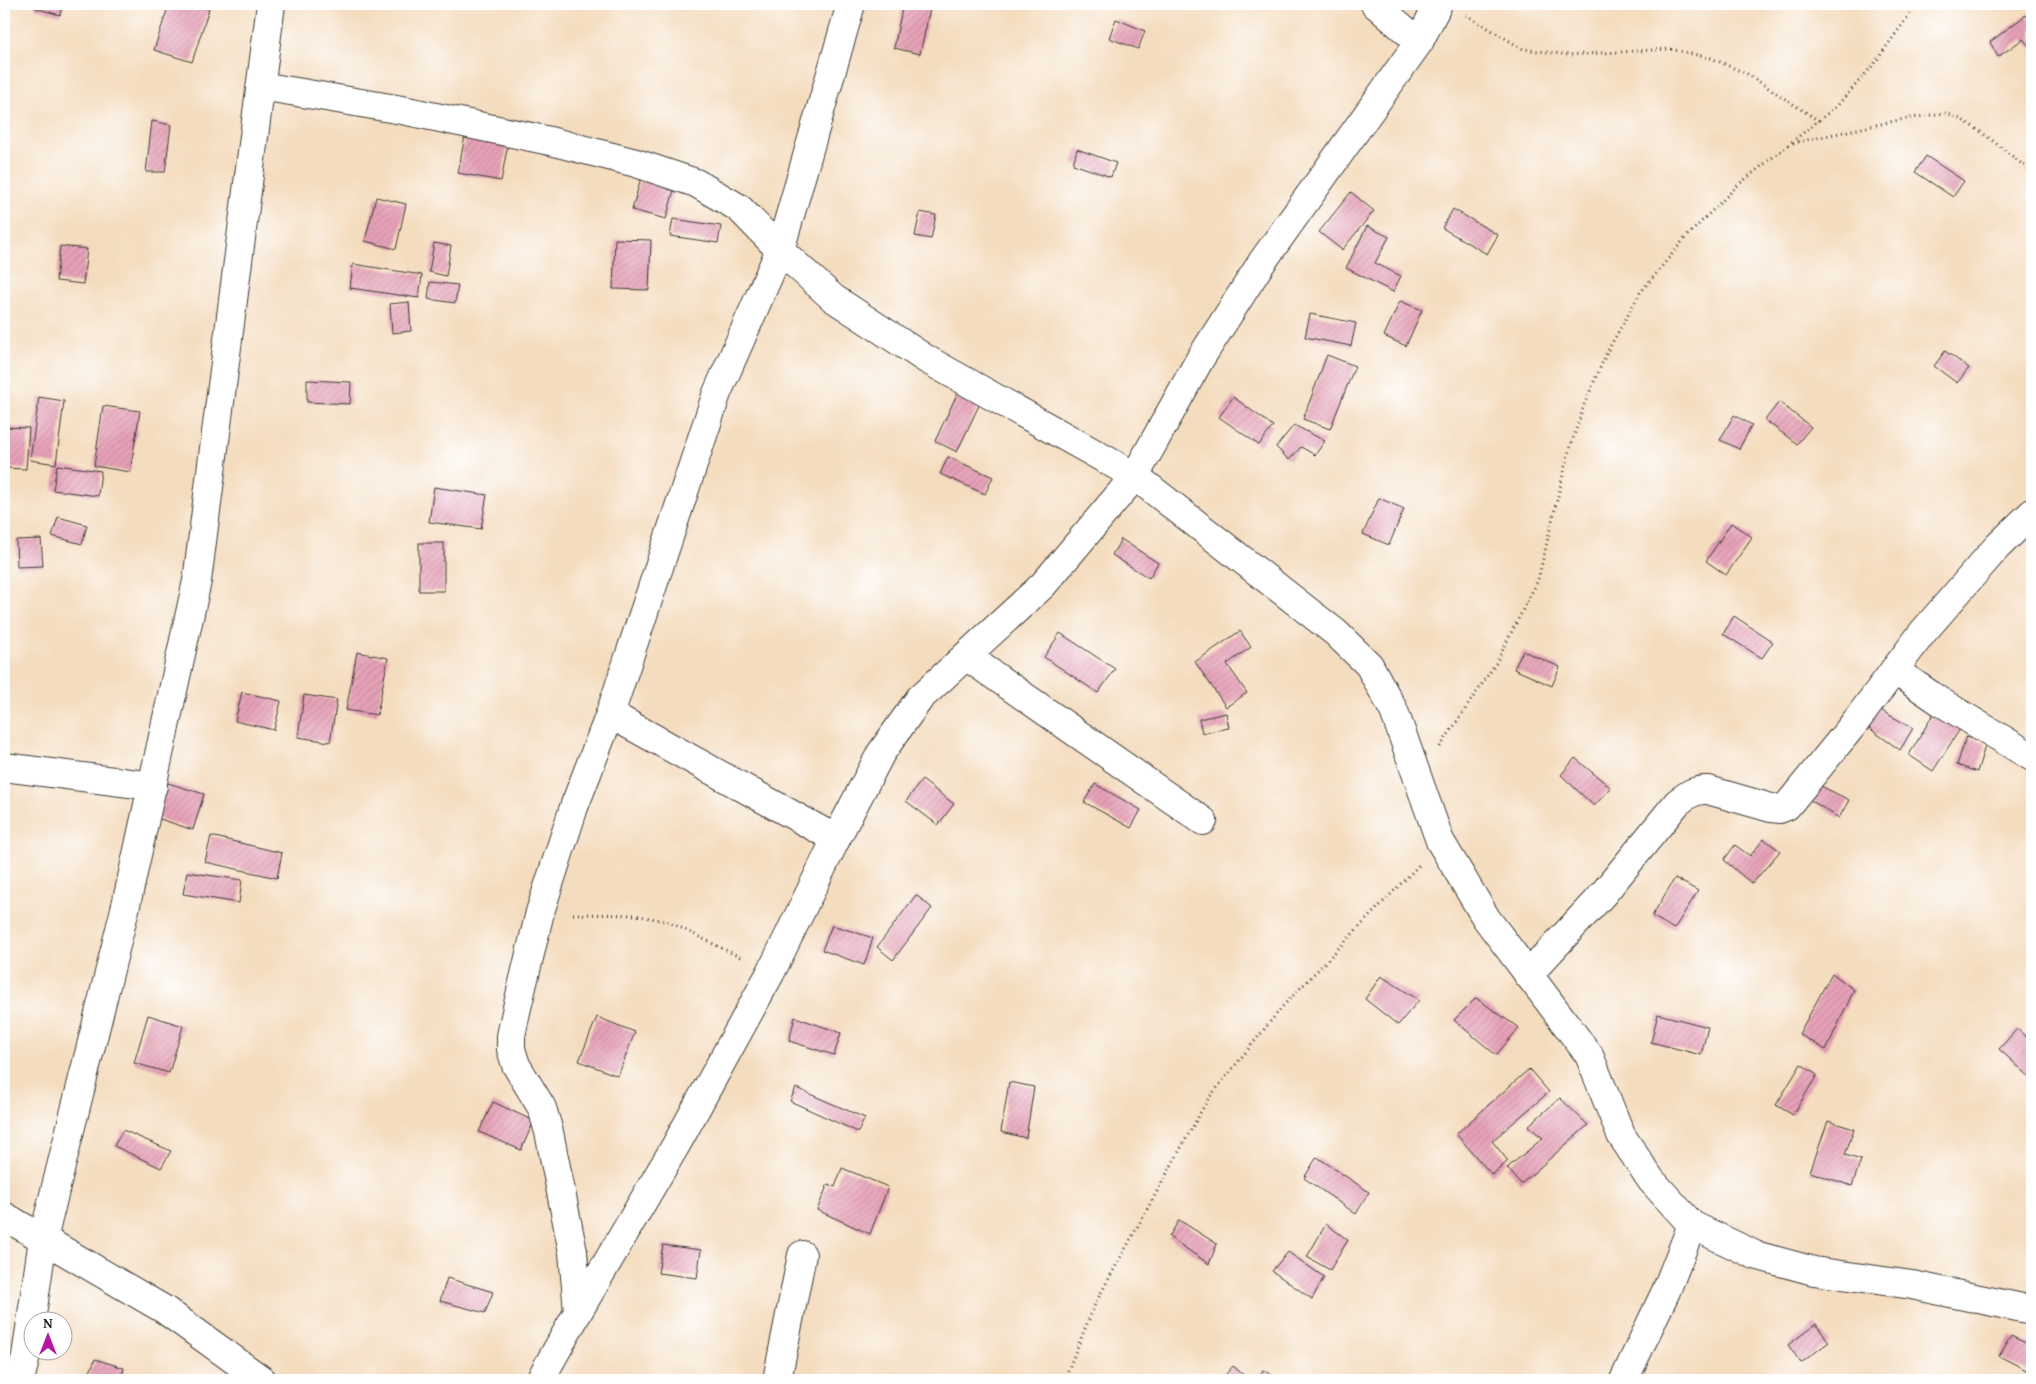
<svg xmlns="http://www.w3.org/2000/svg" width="2036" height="1384" font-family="'Gentium Book Plus',serif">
<defs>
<pattern id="building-hatch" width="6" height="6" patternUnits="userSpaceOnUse" patternTransform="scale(1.25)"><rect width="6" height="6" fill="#e7a2b8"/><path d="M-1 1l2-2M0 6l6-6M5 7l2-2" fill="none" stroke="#c68b9e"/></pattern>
</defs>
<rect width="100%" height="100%" fill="#fff"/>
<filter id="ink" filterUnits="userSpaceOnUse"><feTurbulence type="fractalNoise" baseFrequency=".02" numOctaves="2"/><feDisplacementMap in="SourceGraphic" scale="10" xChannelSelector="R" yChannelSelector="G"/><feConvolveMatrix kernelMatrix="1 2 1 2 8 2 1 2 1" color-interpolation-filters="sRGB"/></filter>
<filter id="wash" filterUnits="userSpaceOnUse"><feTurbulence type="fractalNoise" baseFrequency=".0096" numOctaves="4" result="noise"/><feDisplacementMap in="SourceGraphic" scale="20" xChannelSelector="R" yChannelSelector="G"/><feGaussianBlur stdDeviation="1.12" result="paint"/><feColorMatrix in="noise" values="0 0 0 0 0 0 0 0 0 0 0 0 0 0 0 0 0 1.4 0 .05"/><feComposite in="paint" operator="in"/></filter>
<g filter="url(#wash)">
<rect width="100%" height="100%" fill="#f4dcbe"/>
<g id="blocks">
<!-- building -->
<g fill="url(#building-hatch)">
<polygon points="36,4 63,4 60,15 35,8"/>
<polygon points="169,4 191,4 209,9 192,62 154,50"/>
<polygon points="903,4 931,4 920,54 894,48"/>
<polygon points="2026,15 2032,23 2032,49 2023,39 1998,57 1990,42"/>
<polygon points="1116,19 1145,31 1138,49 1109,38"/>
<polygon points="152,121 171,125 165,172 146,172"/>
<polygon points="467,125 510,133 501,181 458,173"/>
<polygon points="1077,149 1116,163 1111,177 1073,164"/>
<polygon points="1926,156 1964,181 1953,197 1915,172"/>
<polygon points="642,174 676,183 666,219 632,210"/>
<polygon points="1351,192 1374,211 1342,250 1319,232"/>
<polygon points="376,197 406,204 396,249 365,241"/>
<polygon points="1453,209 1498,235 1487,254 1442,228"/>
<polygon points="920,212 936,215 931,239 915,236"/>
<polygon points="673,219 721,226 718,243 670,236"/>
<polygon points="1367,226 1389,237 1375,263 1401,276 1393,292 1346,268"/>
<polygon points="615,239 651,240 649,290 613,289"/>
<polygon points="434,243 451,246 446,276 429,272"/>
<polygon points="60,246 87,249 83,284 56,281"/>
<polygon points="353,264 422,275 419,298 350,288"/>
<polygon points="430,282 458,285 455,303 428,299"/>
<polygon points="1400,301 1422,310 1406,346 1384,336"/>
<polygon points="409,302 411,331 392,333 390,304"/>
<polygon points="1310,314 1356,323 1351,346 1305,337"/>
<polygon points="1945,351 1969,368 1957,383 1934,366"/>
<polygon points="1327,355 1355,366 1330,429 1303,419"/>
<polygon points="307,380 351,382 350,404 307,402"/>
<polygon points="959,390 981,401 957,452 935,441"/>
<polygon points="39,397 64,401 56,464 30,460"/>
<polygon points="1233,397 1273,426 1259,445 1219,417"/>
<polygon points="1779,402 1811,427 1797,444 1765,420"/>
<polygon points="103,406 140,411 130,472 94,466"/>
<polygon points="1734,415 1752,425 1739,449 1720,440"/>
<polygon points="1294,425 1325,441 1315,455 1301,447 1289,460 1276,447"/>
<polygon points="5,427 29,428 26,469 4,468"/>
<polygon points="948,457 993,477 985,494 940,474"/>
<polygon points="57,465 101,471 98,496 53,490"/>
<polygon points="434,487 487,495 481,529 429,522"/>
<polygon points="1379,498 1404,509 1389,545 1363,534"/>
<polygon points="58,517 87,525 82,544 52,536"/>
<polygon points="1731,523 1752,537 1726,575 1706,561"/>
<polygon points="41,539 43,566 17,567 16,540"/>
<polygon points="1121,539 1158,563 1149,578 1112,555"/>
<rect x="419" y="543" width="25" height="48"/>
<polygon points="1734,616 1773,642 1762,658 1723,634"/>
<polygon points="1240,631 1251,647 1227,664 1247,693 1226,707 1195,662"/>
<polygon points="1060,633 1115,669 1098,693 1044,657"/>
<polygon points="1523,651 1560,667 1552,686 1514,669"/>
<polygon points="357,652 388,658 377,715 346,710"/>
<polygon points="242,692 281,701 274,730 235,721"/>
<polygon points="304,695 337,700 330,742 298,737"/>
<polygon points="1869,704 1913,728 1900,750 1859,721"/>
<polygon points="1226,713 1229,728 1202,733 1199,719"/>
<polygon points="1934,713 1960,729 1933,771 1909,755"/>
<polygon points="1966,737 1986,743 1977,772 1957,765"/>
<polygon points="1575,758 1611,788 1594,806 1561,775"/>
<polygon points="922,780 954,804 938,825 906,801"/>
<polygon points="1813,782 1849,800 1839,818 1804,796"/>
<polygon points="168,783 204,794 193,830 157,818"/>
<polygon points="1095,784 1141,810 1131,828 1084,802"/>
<polygon points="211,836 282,853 277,878 205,862"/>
<polygon points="1764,839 1780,851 1752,884 1724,860 1735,845 1750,856"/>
<polygon points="187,872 242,880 239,903 183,894"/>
<polygon points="1675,878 1698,891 1674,929 1652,916"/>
<polygon points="916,895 932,908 893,960 877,947"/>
<polygon points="832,925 873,938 864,965 822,950"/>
<polygon points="1832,973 1854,990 1826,1050 1799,1034"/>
<polygon points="1381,976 1419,1000 1398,1025 1365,999"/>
<polygon points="1476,998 1519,1028 1496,1055 1454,1020"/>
<polygon points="1658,1014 1708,1027 1701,1055 1651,1042"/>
<polygon points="148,1015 183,1026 169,1073 134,1063"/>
<polygon points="597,1017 635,1032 618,1076 579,1061"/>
<polygon points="795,1017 841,1033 834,1055 789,1041"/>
<polygon points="2017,1029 2032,1042 2032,1079 1999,1049"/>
<polygon points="1801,1064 1817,1075 1793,1115 1776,1105"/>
<polygon points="1529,1069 1549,1092 1492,1141 1508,1161 1492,1175 1456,1134"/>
<polygon points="1009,1082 1034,1087 1026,1138 1001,1132"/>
<polygon points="796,1088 865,1118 858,1132 790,1101"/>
<polygon points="1560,1098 1588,1125 1521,1184 1507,1168 1543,1138 1528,1126"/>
<polygon points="493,1102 534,1121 521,1150 479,1132"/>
<polygon points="1828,1121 1854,1129 1845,1155 1861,1160 1852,1186 1810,1172"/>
<polygon points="123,1130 171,1151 161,1168 114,1146"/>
<polygon points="1317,1157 1369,1192 1356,1214 1304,1178"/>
<polygon points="842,1168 888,1187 870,1234 817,1210 828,1184 835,1187"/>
<polygon points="1179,1220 1217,1244 1209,1264 1169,1237"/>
<polygon points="1326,1224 1348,1240 1330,1270 1307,1257"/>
<polygon points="663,1245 701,1250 697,1278 658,1273"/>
<polygon points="1288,1252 1324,1277 1312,1299 1272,1271"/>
<polygon points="447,1278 493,1292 485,1313 440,1301"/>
<polygon points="1816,1324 1829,1342 1801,1363 1788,1345"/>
<polygon points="2011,1336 2032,1346 2032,1373 1999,1356"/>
<polygon points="95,1359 124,1368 121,1380 87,1380"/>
<polygon points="1233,1366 1247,1378 1246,1380 1221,1380"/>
<polygon points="1263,1370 1281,1380 1258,1380"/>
</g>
</g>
</g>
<g filter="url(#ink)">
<use href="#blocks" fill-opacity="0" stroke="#3c3934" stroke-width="1"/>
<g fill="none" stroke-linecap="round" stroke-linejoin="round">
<defs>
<g id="minor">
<polyline points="1375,4 1419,42"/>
<polyline points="261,86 402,110 550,141 636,163 696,183 739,208 780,250 833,298 926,359 1135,476 1336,633 1369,665 1394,711 1440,841 1486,918 1589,1055 1621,1135 1651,1180 1692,1225 1755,1255 1814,1271 1912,1285 2032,1310"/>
<polyline points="966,656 1203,821"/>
<polyline points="1894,670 1941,702 2032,757"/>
<polyline points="610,714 836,839"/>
<polyline points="4,767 153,786"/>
<path d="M1528,975L1603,894L1677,803C1687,795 1695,789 1708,790L1771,808L1780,809L1787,806L1853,725L1923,632L1997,547L2032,513"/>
<polyline points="4,1216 165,1310 262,1380"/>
<polyline points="578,1312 573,1252 549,1132 542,1108 516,1065 511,1049 511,1036 516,1012 540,912 574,807 610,714 717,393 780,250 851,4"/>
<polyline points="20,1380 26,1356 43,1239 126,905 197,581 271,4"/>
<polyline points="540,1380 578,1312 676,1145 771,972 836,839 881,753 920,698 1043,585 1135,476 1200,359 1262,262 1419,42 1438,4"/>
<polyline points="777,1380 802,1255"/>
<polyline points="1624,1380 1666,1291 1692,1225"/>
</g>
</defs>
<!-- minor casing -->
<use href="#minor" stroke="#3c3934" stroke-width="30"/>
<!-- path -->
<g stroke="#3c3934" stroke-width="3" stroke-dasharray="1 4" stroke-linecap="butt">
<polyline points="1466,15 1523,49 1569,55 1670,49 1711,58 1747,74 1819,121"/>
<path d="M1793,143L1899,120L1944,113C1968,117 2011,156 2032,172"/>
<polyline points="1440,747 1496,663 1538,580 1568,454 1584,405 1607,352 1640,293 1686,237 1738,185 1838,105 1874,64 1917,4"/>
<polyline points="573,914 636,915 669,922 742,958"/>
<polyline points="1064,1380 1096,1302 1208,1099 1283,1006 1419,865"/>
</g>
<!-- minor -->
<use href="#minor" stroke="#fff" stroke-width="28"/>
</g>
</g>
<!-- margin -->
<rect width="2036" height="1384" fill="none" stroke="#fff" stroke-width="20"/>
<!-- north arrow -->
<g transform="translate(48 1336)"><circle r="24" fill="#ffffff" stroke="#a4a4a4"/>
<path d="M0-4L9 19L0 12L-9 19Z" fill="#b5179e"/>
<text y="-8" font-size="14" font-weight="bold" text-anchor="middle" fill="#1c1c1c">N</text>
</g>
</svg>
